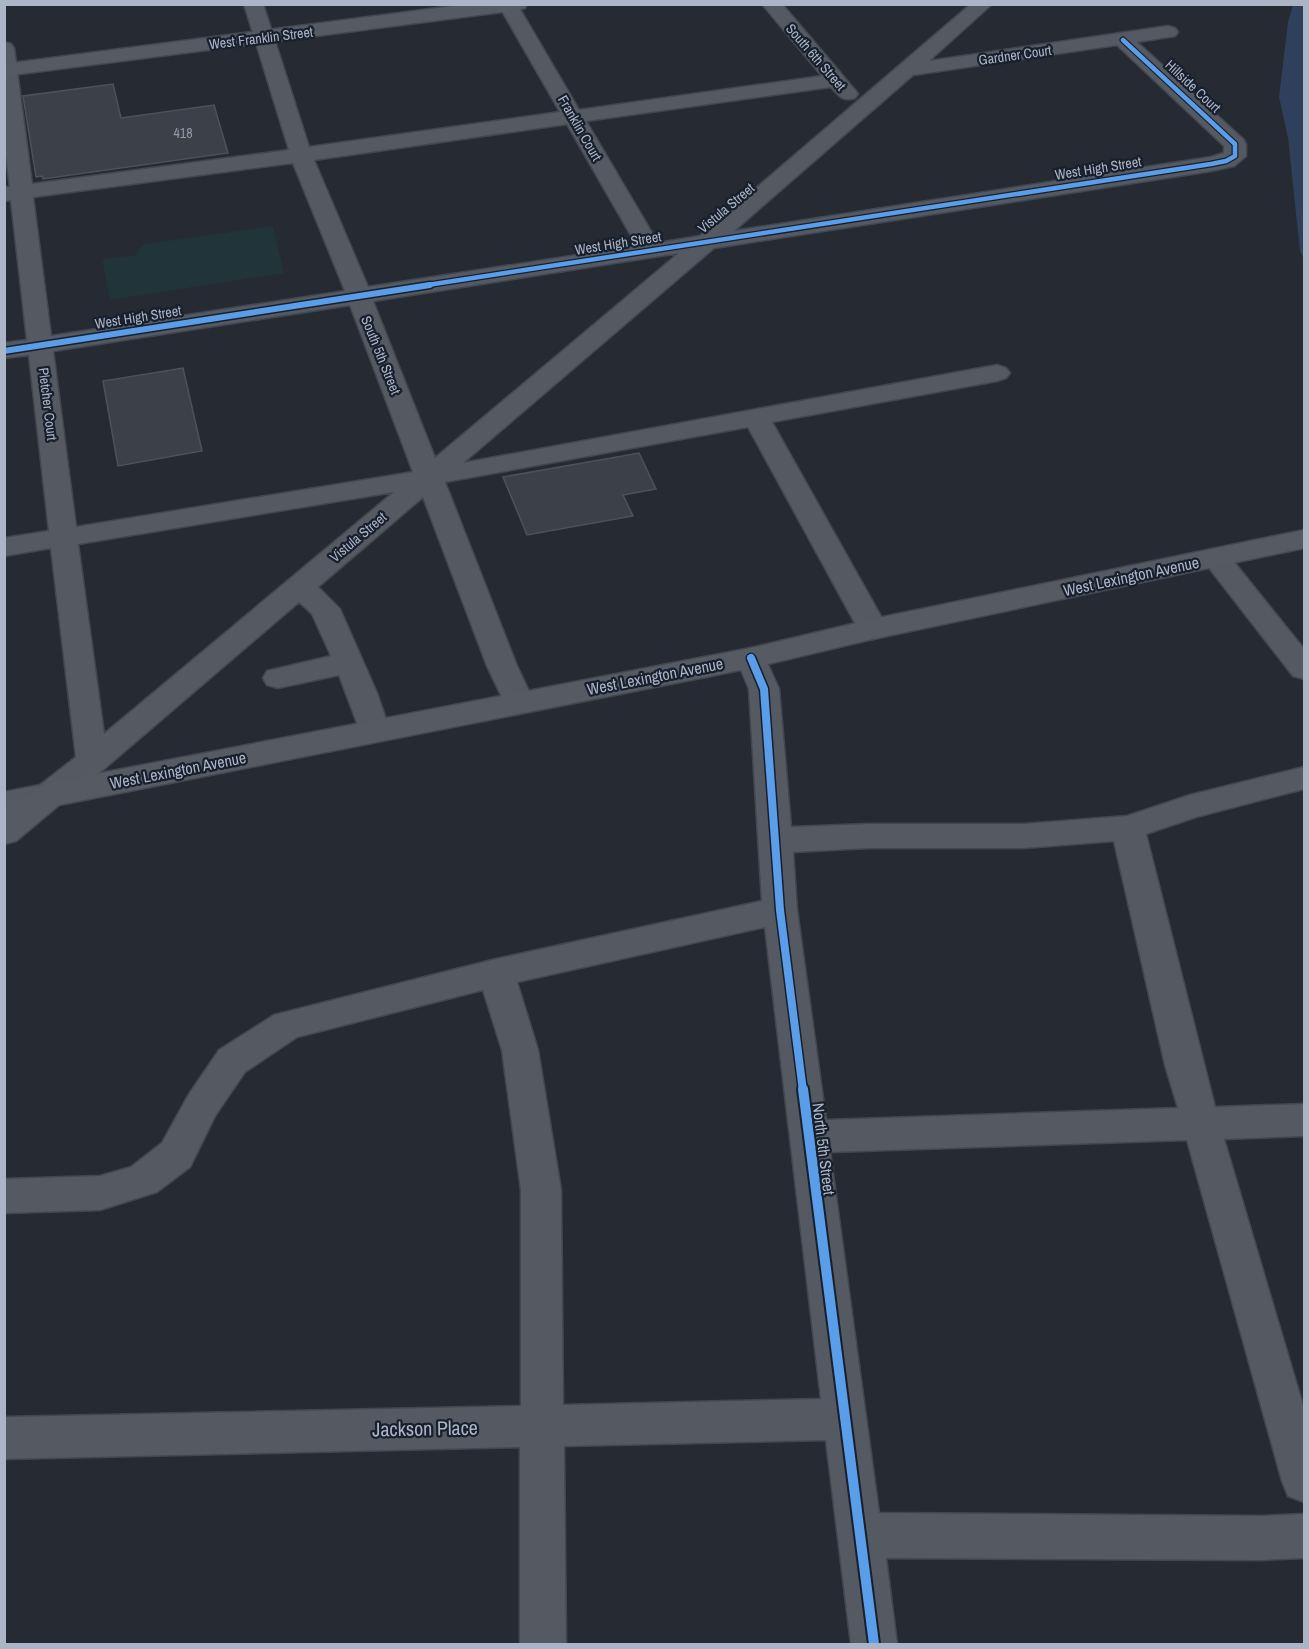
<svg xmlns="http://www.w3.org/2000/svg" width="1309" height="1649" font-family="'Archivo Narrow',sans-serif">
<rect width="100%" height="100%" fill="#252a33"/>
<!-- green -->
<polygon fill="#213439" points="273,226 284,273 110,300 102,259 137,255 137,251 145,244"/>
<!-- water -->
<polygon fill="#2e405c" points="1293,5 1304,5 1304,260 1300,251 1288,138 1279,97 1288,22"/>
<!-- building -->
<g fill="#3c4149" stroke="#4c525c" stroke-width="1.5">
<polygon points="113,84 121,118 214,105 228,153 43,179 42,176 36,177 23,96"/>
<polygon points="183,368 202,451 118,466 103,381"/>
<polygon points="639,453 656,489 623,495 633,516 527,535 503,477"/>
</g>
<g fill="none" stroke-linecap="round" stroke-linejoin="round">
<defs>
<g id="minor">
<path d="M244,4H263L309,147L560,112L498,4H517L579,110L822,76L762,4H782L855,90L858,94L855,98C843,102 839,96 831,87L586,121L658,243L700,236L971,4H992L929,61L1168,26L1175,28L1178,32L1175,36L1137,42L1243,139L1246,144V156L1234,166L1211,171L714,248L463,463L997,365L1006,368L1010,373L1006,378L997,381L772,422L888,629L884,636L873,639L862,636L748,427L445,482L517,666L534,702L530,710L519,713L508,710L487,666L423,497L318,587L340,609L377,693L390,731L385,739L374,742L363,739L339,675L278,688L267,685L263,678L267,671L331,656L312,614L299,602L104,769L60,803L4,816V792L40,785L76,757L51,548L4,556V538L49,531L29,355L4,358V343L27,340L11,200L4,201V187H10L4,141V42L11,44L14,48L32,184L289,150ZM1117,45L1224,146V153L1211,157L734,231L913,75ZM567,124L637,246L368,287L314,160ZM293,163L345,291L51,336L33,197ZM679,253L435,458L373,301ZM350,305L413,472L76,527L53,351ZM394,492L104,734L78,544Z"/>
<polygon points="1216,549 1226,552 1304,649 1304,679 1293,676 1206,564 1202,558 1206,552"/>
<path d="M751,648L762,651L779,689L791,827L869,824H1024L1127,816L1190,795L1304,767V789L1196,817L1146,834L1215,1107L1304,1104V1136L1224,1139L1304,1409V1502L1288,1496L1282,1481L1187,1140L830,1152L879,1513L1262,1516L1304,1514V1558L1262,1560L886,1558L897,1644H851L826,1440L564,1446L566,1644H520V1447L4,1459V1417L521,1406V1190L502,1050L483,990L297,1037L245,1072L215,1116L190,1167L157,1192L100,1210L4,1213V1179L100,1176L131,1167L162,1143L189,1094L219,1050L274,1015L496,959L762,901L749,689L736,658L740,651ZM1114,841L1165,1065L1178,1108L826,1120L797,910L793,852L869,848H1024ZM765,927L821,1399L563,1405L561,1190L538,1050L517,982Z"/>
</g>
<g id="major">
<polygon points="469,4 527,4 525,8 518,10 4,76 4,64"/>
<polygon points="1304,530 1304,548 873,639 751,668 59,805 16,841 4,844 4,813 38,787 49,783 751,648 873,619"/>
</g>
</defs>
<!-- minor casing -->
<use href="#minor" stroke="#42464e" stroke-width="3"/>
<!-- major casing -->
<use href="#major" stroke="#424750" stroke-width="3"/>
<!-- minor -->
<use href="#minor" fill="#545962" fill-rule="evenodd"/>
<!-- major -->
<use href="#major" fill="#565b63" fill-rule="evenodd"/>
<defs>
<polyline id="cycleway-far3" points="421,286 1211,164 1226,161 1235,156 1235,144 1123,40"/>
<polyline id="cycleway-far2" points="4,351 430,285"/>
<polyline id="cycleway-far1" points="751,658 764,689 780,910 803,1091"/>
<polyline id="cycleway" points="803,1089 874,1644"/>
</defs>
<!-- cycleway-far3 casing -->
<use href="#cycleway-far3" stroke="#18202e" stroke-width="7"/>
<!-- cycleway-far2 casing -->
<use href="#cycleway-far2" stroke="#18202e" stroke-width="9"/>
<!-- cycleway-far1 casing -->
<use href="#cycleway-far1" stroke="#18202e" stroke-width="11"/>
<!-- cycleway casing -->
<use href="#cycleway" stroke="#18202e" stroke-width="14"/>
<!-- cycleway-far3 -->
<use href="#cycleway-far3" stroke="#5a9eea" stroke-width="4.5"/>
<!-- cycleway-far2 -->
<use href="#cycleway-far2" stroke="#5a9eea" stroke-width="6"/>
<!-- cycleway-far1 -->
<use href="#cycleway-far1" stroke="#5a9eea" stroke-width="8"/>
<!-- cycleway -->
<use href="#cycleway" stroke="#5a9eea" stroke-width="10"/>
</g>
<g text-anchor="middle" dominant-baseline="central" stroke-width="4.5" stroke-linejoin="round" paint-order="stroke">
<!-- far-street labels -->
<g font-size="14" fill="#acb5c6" stroke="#18202e">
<text transform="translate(261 38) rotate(-7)">West Franklin Street</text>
<text transform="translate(1015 55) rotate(-8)">Gardner Court</text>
<text transform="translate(816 57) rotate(49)">South 6th Street</text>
<text transform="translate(1193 86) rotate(43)">Hillside Court</text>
<text transform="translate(580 128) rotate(60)">Franklin Court</text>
<text transform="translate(1098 168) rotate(-9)">West High Street</text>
<text transform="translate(726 208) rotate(-40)">Vistula Street</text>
<text transform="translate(618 243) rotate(-9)">West High Street</text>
<text transform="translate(138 317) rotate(-9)">West High Street</text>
<text transform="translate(381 355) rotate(68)">South 5th Street</text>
<text transform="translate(48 404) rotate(83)">Pletcher Court</text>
<text transform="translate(358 537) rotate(-40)">Vistula Street</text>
</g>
<!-- number labels -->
<g font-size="14" fill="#9098a7">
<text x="183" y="133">418</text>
</g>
<!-- street labels -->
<g font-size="16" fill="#acb5c6" stroke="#18202e">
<text transform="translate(1131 576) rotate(-12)">West Lexington Avenue</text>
<text transform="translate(655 676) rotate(-11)">West Lexington Avenue</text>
<text transform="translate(178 770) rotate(-11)">West Lexington Avenue</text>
<text transform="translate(824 1149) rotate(83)">North 5th Street</text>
</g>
<!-- near-street labels -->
<g font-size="20" fill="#acb5c6" stroke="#18202e">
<text transform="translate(425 1428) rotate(-1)">Jackson Place</text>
</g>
</g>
<!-- border -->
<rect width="1309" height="1649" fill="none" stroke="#acb5c6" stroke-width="12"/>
</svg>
